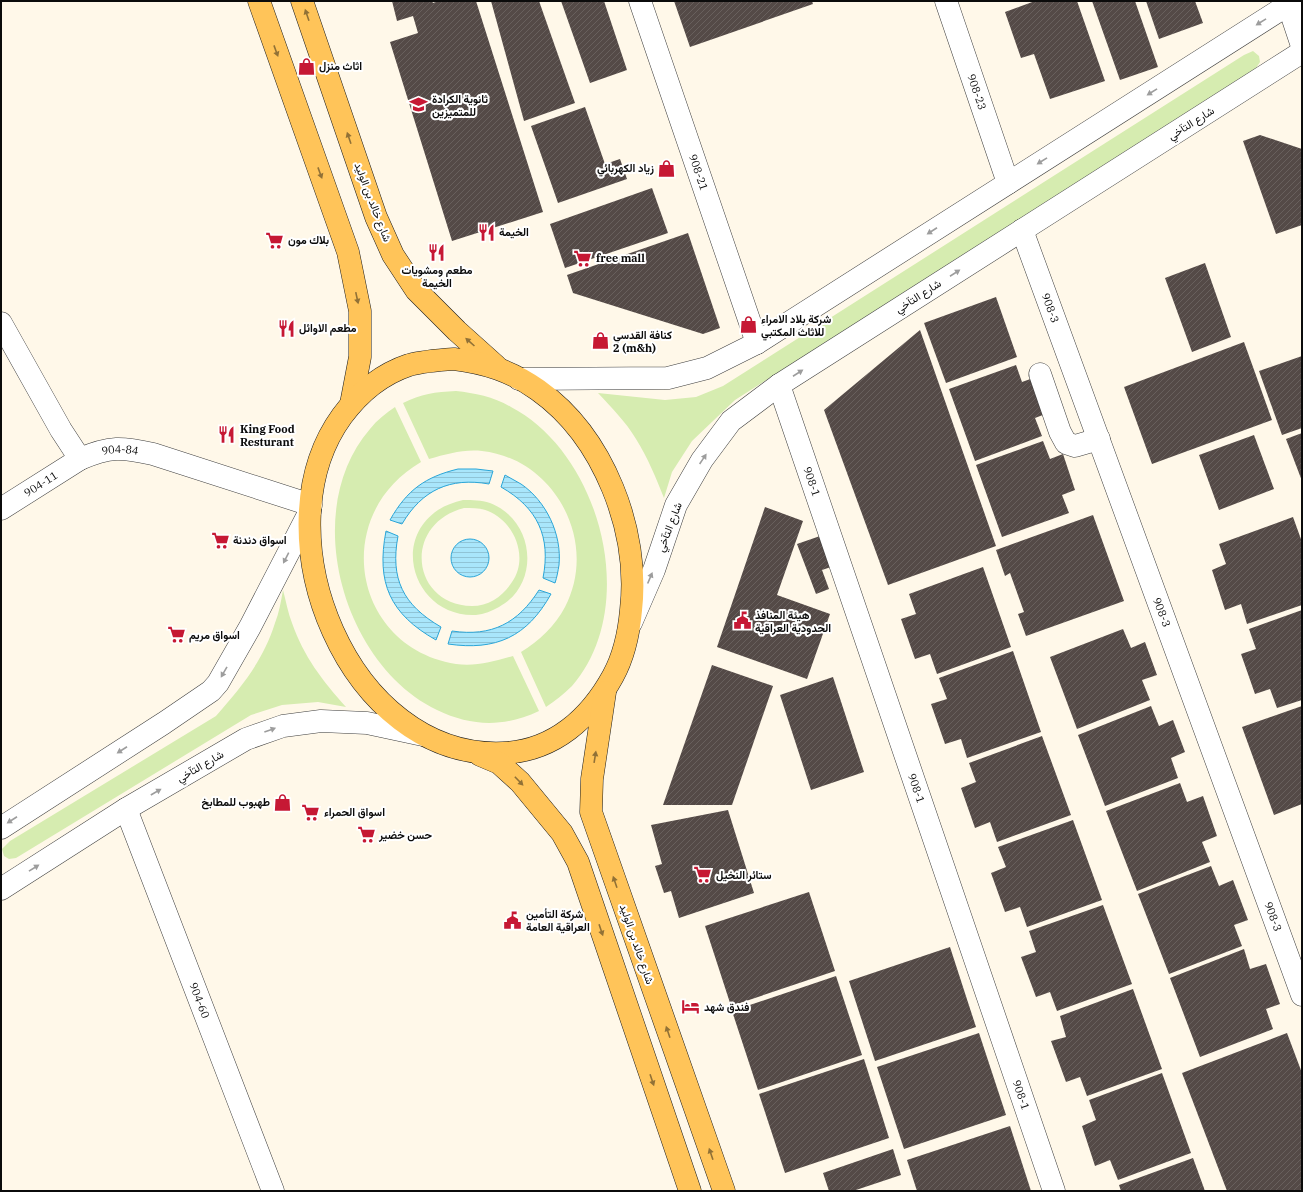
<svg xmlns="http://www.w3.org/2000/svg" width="1303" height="1192" font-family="'IBM Plex Serif',Vazirmatn,serif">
<defs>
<pattern id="water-rules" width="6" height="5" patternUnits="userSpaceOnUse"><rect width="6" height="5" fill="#a9e6fb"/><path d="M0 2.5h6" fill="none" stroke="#90c4d6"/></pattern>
<pattern id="building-hatch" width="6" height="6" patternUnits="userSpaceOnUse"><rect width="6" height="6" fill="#544a47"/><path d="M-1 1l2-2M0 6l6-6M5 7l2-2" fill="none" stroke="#68605d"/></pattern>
</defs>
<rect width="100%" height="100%" fill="#fff8e9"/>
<!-- grass -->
<g fill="#d6ecb0" fill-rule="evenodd">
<path d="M1253,51L1259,56L1260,62L1256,68L735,400L692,441L672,472L664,498C656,478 648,458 636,439C626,422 611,407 598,393L665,400L696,397L723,386L1244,55Z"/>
<path d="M456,391C475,393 494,397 511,407C601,454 641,607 572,686C564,694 555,701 546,707L521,652C539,641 555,626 565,607C599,542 555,459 482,451C464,449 447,454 429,459L403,403C421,394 435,392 456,391Z"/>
<path d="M395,407L421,462C330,515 352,647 456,664C476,667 494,661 513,656L539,711C505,727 472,727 437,710C343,665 299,511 370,429C377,420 386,413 395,407Z"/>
<path d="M463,500C473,500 481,500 490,503C535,520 541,584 499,607C492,611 484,614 476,615C417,618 389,543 438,510C446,505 454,502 463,500ZM464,508C472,508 481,508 488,511C515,522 529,558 512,582C503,596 489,606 472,606C411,605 402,524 464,508Z"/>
<path d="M283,590C286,601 288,613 292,623C304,657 322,680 346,707L318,702L282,705L251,715L16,858L9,859L4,856L2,849L10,841L216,716C242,686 263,661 275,623C279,613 281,601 283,590Z"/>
</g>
<!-- water -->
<g fill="url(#water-rules)" stroke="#2aa6d8">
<path d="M458,469H476L493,471L489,484C450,477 422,490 402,524L390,520C407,490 425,477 458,469Z"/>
<path d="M505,475C510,478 516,481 521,484C546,501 562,534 559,565C558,571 557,577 555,583L543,578C551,537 538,508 501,487Z"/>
<path d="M386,531L398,536C390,579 403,605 441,627L436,640C390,614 376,583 386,531Z"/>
<circle cx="470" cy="558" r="19"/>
<path d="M539,590L551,594C527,637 496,651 448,644L452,631C492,637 518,623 539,590Z"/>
</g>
<!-- building -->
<g fill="url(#building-hatch)">
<polygon points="392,1 432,1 433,3 438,1 476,1 543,212 452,241 390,42 418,33 413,16 397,21"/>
<polygon points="491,1 539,1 575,103 524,121"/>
<polygon points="561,1 604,1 627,70 590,83"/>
<polygon points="674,1 812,1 813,4 690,47"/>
<polygon points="1035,1 1077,1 1105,81 1050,99 1034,54 1021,58 1005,12"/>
<polygon points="1092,1 1135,1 1158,67 1120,80"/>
<polygon points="1146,1 1195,1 1203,23 1159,39"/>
<polygon points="585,107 605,164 620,159 627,179 558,203 531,126"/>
<polygon points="1260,135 1302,149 1302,225 1276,234 1243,141"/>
<polygon points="652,188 668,233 565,268 550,224"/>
<polygon points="688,233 720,328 703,334 573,293 567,275"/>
<polygon points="1205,263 1231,337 1192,352 1165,278"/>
<polygon points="996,297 1017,357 946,383 924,323"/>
<polygon points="920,330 996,546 888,585 824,410"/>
<polygon points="1244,342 1272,420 1152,464 1124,387"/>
<polygon points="1302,356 1302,428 1282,435 1259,371"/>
<polygon points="1016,365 1022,382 1036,377 1048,413 1035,418 1042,436 975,461 949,389"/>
<polygon points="1302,433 1302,481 1286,439"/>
<polygon points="1254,435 1274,489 1219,510 1199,455"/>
<polygon points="1043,441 1050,459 1063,454 1075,490 1062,495 1069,513 1002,537 976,465"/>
<polygon points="765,507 803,521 777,595 830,614 807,679 717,647"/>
<polygon points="1093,515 1124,601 1026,636 1018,614 1024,612 1010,573 1005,576 996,550"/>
<polygon points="1293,517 1302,542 1302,605 1247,624 1241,604 1225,610 1212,570 1226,564 1219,544"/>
<polygon points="823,535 834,566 822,570 829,589 816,594 797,544"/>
<polygon points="983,567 1011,647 937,674 930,654 915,659 901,619 916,614 909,594"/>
<polygon points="1302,610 1302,700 1277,708 1270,689 1255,694 1241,654 1256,649 1249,629"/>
<polygon points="1123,629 1131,648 1145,642 1157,675 1142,680 1150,700 1077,729 1050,657"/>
<polygon points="1013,651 1041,732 967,758 961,739 945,744 931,704 947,699 939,678"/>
<polygon points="712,665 773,686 732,805 663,805"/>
<polygon points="833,677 864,772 811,790 780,695"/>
<polygon points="1151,706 1159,726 1173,720 1185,752 1171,758 1178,778 1105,806 1078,735"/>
<polygon points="1302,706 1302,804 1274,815 1242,727"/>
<polygon points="1042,736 1071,815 997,842 990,822 975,828 961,788 976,782 969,763"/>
<polygon points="1180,783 1187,802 1203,796 1217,836 1202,842 1210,862 1137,891 1106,811"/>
<polygon points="728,810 754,893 679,918 671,891 664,893 655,866 662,864 651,825"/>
<polygon points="1073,820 1102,900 1027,927 1020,907 1005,912 991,873 1006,867 998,847"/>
<polygon points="1211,866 1219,886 1233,880 1248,920 1234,925 1242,946 1169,974 1138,894"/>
<polygon points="809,892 835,971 731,1006 705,926"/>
<polygon points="1103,905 1132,984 1057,1011 1050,992 1036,997 1021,957 1036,952 1029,931"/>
<polygon points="950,947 976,1027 875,1061 849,981"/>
<polygon points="1244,949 1250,969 1266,964 1280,1004 1266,1009 1273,1029 1200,1057 1170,978"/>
<polygon points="836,976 862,1055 758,1090 732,1011"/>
<polygon points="1133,989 1162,1069 1087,1096 1080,1077 1066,1082 1051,1041 1066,1037 1060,1016"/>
<polygon points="979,1033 1006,1115 904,1149 877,1067"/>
<polygon points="1287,1033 1302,1073 1302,1191 1227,1191 1182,1073"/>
<polygon points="864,1059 889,1138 785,1173 759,1094"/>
<polygon points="1162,1073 1191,1153 1118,1180 1110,1160 1095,1166 1082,1126 1096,1120 1089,1100"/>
<polygon points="1010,1126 1031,1191 917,1191 907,1160"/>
<polygon points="893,1149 901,1175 853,1191 829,1191 823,1173"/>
<polygon points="1193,1158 1205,1191 1121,1191 1119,1185"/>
</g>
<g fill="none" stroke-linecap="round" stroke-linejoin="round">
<defs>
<g id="minor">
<path id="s1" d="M640,1L757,343"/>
<path id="s2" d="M946,1L1008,183"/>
<polyline points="1287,1 1302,46"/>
<path id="s3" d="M1022,230L1302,995"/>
<path id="s4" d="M1,323L61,430L80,459C110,446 122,447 153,454L311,505"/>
<polyline points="1040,374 1060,432 1066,443 1075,446 1099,439"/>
<polyline points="519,379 668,378 707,368 757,343 1294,1"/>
<path id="s5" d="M779,385L1054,1191"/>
<path id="s6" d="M1,509L80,459"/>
<polyline points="631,623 654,570 676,505 702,460 731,421 779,385 1302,52"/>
<path id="s7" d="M126,809L273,1191"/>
<polyline points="1,828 164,723 211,691 218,683 250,627 310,511"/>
<polyline points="1,889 126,809 246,739 283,726 321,721 367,723 423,735"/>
</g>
<g id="major">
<polyline points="259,1 348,252 360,311 360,357 351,404"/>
<polyline points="302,1 376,217 393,255 416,290 457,331 496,366"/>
<path d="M454,359C486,363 511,371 538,390C604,437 640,531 631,610C629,632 624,656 613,676C590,718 554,751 503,753C349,760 257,533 342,416C359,393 382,374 409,365C424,361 439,360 454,359Z"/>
<polyline points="605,692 592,779 591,812 724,1191"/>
<polyline points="480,755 499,763 520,782 562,833 578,862 690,1191"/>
</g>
</defs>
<!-- minor casing -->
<use href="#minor" stroke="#3e3e3e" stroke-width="23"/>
<!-- major casing -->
<use href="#major" stroke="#1c1c1c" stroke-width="23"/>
<!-- minor -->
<use href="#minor" stroke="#fff" stroke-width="22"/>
<!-- major -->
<use href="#major" stroke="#ffc459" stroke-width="22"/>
</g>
<!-- one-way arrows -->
<defs><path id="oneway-solid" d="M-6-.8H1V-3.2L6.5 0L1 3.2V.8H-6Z"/></defs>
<g fill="#917136">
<use href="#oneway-solid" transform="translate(307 15) rotate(-109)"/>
<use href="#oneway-solid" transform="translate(276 51) rotate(70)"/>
<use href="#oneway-solid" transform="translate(349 138) rotate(-109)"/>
<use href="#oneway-solid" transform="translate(320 173) rotate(70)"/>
<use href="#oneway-solid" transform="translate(357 298) rotate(78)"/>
<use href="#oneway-solid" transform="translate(470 342) rotate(-138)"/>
<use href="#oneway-solid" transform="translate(595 757) rotate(-81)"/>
<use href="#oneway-solid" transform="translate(519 781) rotate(46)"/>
<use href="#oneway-solid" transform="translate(615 882) rotate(-109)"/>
<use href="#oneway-solid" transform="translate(601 930) rotate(71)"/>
<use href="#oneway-solid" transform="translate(668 1032) rotate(-109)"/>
<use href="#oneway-solid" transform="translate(652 1080) rotate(71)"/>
<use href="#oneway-solid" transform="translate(711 1154) rotate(-109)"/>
</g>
<g fill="#9d9d9d">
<use href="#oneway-solid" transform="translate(1261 22) rotate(148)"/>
<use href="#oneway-solid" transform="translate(1152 92) rotate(148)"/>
<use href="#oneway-solid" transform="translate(1042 161) rotate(148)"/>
<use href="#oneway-solid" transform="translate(932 231) rotate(147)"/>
<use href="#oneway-solid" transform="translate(955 273) rotate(-33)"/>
<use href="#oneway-solid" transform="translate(798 373) rotate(-33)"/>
<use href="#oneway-solid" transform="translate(703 459) rotate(-56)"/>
<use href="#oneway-solid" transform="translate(286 558) rotate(117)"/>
<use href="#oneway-solid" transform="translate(650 578) rotate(-67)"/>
<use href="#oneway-solid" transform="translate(224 672) rotate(120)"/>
<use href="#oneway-solid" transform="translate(270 730) rotate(-20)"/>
<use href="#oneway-solid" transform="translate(122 750) rotate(147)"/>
<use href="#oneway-solid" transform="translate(156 792) rotate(-30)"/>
<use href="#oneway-solid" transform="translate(12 820) rotate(147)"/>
<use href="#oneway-solid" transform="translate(34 868) rotate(-32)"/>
</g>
<!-- icons -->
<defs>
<symbol id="shop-bare" viewBox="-9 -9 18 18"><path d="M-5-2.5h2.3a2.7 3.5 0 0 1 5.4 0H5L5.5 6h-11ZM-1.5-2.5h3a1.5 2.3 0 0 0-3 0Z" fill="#c61834" stroke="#fff" stroke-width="2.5" paint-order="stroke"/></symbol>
<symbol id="school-bare" viewBox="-9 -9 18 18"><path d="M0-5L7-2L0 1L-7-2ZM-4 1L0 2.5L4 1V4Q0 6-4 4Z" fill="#c61834" stroke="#fff" stroke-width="2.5" paint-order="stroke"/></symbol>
<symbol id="restaurant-bare" viewBox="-9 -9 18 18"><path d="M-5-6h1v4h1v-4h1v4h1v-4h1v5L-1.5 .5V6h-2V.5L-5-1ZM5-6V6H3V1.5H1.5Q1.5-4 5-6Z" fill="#c61834" stroke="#fff" stroke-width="2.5" paint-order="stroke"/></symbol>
<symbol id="supermarket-bare" viewBox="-9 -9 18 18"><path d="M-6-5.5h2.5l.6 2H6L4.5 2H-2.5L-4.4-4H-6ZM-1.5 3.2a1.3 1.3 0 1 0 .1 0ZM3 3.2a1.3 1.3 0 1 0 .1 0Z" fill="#c61834" stroke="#fff" stroke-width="2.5" paint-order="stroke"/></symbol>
<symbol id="civic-bare" viewBox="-9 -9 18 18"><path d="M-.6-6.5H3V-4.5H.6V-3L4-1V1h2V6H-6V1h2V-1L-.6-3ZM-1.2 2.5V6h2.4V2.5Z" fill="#c61834" stroke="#fff" stroke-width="2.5" paint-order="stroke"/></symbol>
<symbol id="hotel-bare" viewBox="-9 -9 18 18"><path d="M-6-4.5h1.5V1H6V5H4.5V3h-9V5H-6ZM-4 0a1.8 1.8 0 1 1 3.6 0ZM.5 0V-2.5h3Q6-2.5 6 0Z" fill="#c61834" stroke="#fff" stroke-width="2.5" paint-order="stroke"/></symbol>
</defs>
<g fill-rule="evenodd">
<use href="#shop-bare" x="294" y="54" width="25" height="25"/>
<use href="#school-bare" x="406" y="92" width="25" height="25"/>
<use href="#shop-bare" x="654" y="156" width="25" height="25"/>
<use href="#restaurant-bare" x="474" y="220" width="25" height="25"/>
<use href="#supermarket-bare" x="262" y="228" width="25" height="25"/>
<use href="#restaurant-bare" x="424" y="240" width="25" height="25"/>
<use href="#supermarket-bare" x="570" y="246" width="25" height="25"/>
<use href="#shop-bare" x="736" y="312" width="25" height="25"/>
<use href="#restaurant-bare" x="274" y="316" width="25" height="25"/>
<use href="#shop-bare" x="588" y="328" width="25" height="25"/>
<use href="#restaurant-bare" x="214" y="422" width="25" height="25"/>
<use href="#supermarket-bare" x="208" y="528" width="25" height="25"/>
<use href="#civic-bare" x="730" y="608" width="25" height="25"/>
<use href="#supermarket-bare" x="164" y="622" width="25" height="25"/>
<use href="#shop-bare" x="270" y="790" width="25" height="25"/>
<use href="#supermarket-bare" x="298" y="800" width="25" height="25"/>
<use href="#supermarket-bare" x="354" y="822" width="25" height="25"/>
<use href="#supermarket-bare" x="690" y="862" width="25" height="25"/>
<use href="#civic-bare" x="500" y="908" width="25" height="25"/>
<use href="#hotel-bare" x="678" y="994" width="25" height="25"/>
</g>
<g text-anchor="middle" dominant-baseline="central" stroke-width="4" stroke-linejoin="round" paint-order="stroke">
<!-- poi labels -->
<g font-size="11" font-weight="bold" fill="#0b0b0b" stroke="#fff" text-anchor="start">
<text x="319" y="66">اثاث منزل</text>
<text x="432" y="99">ثانوية الكرادة<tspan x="432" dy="13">للمتميزين</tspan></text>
<text x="654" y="168" text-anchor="end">زياد الكهربائي</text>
<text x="499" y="232">الخيمة</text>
<text x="288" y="240">بلاك مون</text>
<text x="596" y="258">free mall</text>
<text x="437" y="270" text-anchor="middle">مطعم ومشويات<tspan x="437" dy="13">الخيمة</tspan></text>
<text x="761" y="319">شركة بلاد الامراء<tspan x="761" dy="13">للاثاث المكتبي</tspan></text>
<text x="299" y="328">مطعم الاوائل</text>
<text x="613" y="335">كنافة القدسي<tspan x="613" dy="13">2 (m&amp;h)</tspan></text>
<text x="240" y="429">King Food<tspan x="240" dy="13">Resturant</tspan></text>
<text x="233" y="540">اسواق دندنة</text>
<text x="755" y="615">هيئة المنافذ<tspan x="755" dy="13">الحدودية العراقية</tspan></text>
<text x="189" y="635">اسواق مريم</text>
<text x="270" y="802" text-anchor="end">طهبوب للمطابخ</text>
<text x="324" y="812">اسواق الحمراء</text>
<text x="379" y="835">حسن خضير</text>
<text x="716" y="875">ستائر النخيل</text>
<text x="526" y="914">شركة التأمين<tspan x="526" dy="13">العراقية العامة</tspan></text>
<text x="704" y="1007">فندق شهد</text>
</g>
<!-- street labels -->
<g font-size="11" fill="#0b0b0b" stroke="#fff">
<text stroke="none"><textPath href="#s2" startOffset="96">908-23</textPath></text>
<text transform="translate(1191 123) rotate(-32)">شارع التآخي</text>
<text stroke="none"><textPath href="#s1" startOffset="181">908-21</textPath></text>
<text transform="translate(373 202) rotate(69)">شارع خالد بن الوليد</text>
<text transform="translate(918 296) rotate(-33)">شارع التآخي</text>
<text stroke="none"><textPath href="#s3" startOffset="83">908-3</textPath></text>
<text stroke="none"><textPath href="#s4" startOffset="199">904-84</textPath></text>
<text stroke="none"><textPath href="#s5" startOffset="102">908-1</textPath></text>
<text stroke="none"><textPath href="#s6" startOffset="47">904-11</textPath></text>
<text transform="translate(669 527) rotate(-69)">شارع التآخي</text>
<text stroke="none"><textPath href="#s3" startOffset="407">908-3</textPath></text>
<text transform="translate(200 766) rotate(-30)">شارع التآخي</text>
<text stroke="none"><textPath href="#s5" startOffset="426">908-1</textPath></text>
<text stroke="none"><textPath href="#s3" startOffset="731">908-3</textPath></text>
<text transform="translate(637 944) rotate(71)">شارع خالد بن الوليد</text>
<text stroke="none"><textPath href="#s7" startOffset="205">904-60</textPath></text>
<text stroke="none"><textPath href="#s5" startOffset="750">908-1</textPath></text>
</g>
</g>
<!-- border -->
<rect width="1303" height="1192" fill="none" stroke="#0b0b0b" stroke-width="4"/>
</svg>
